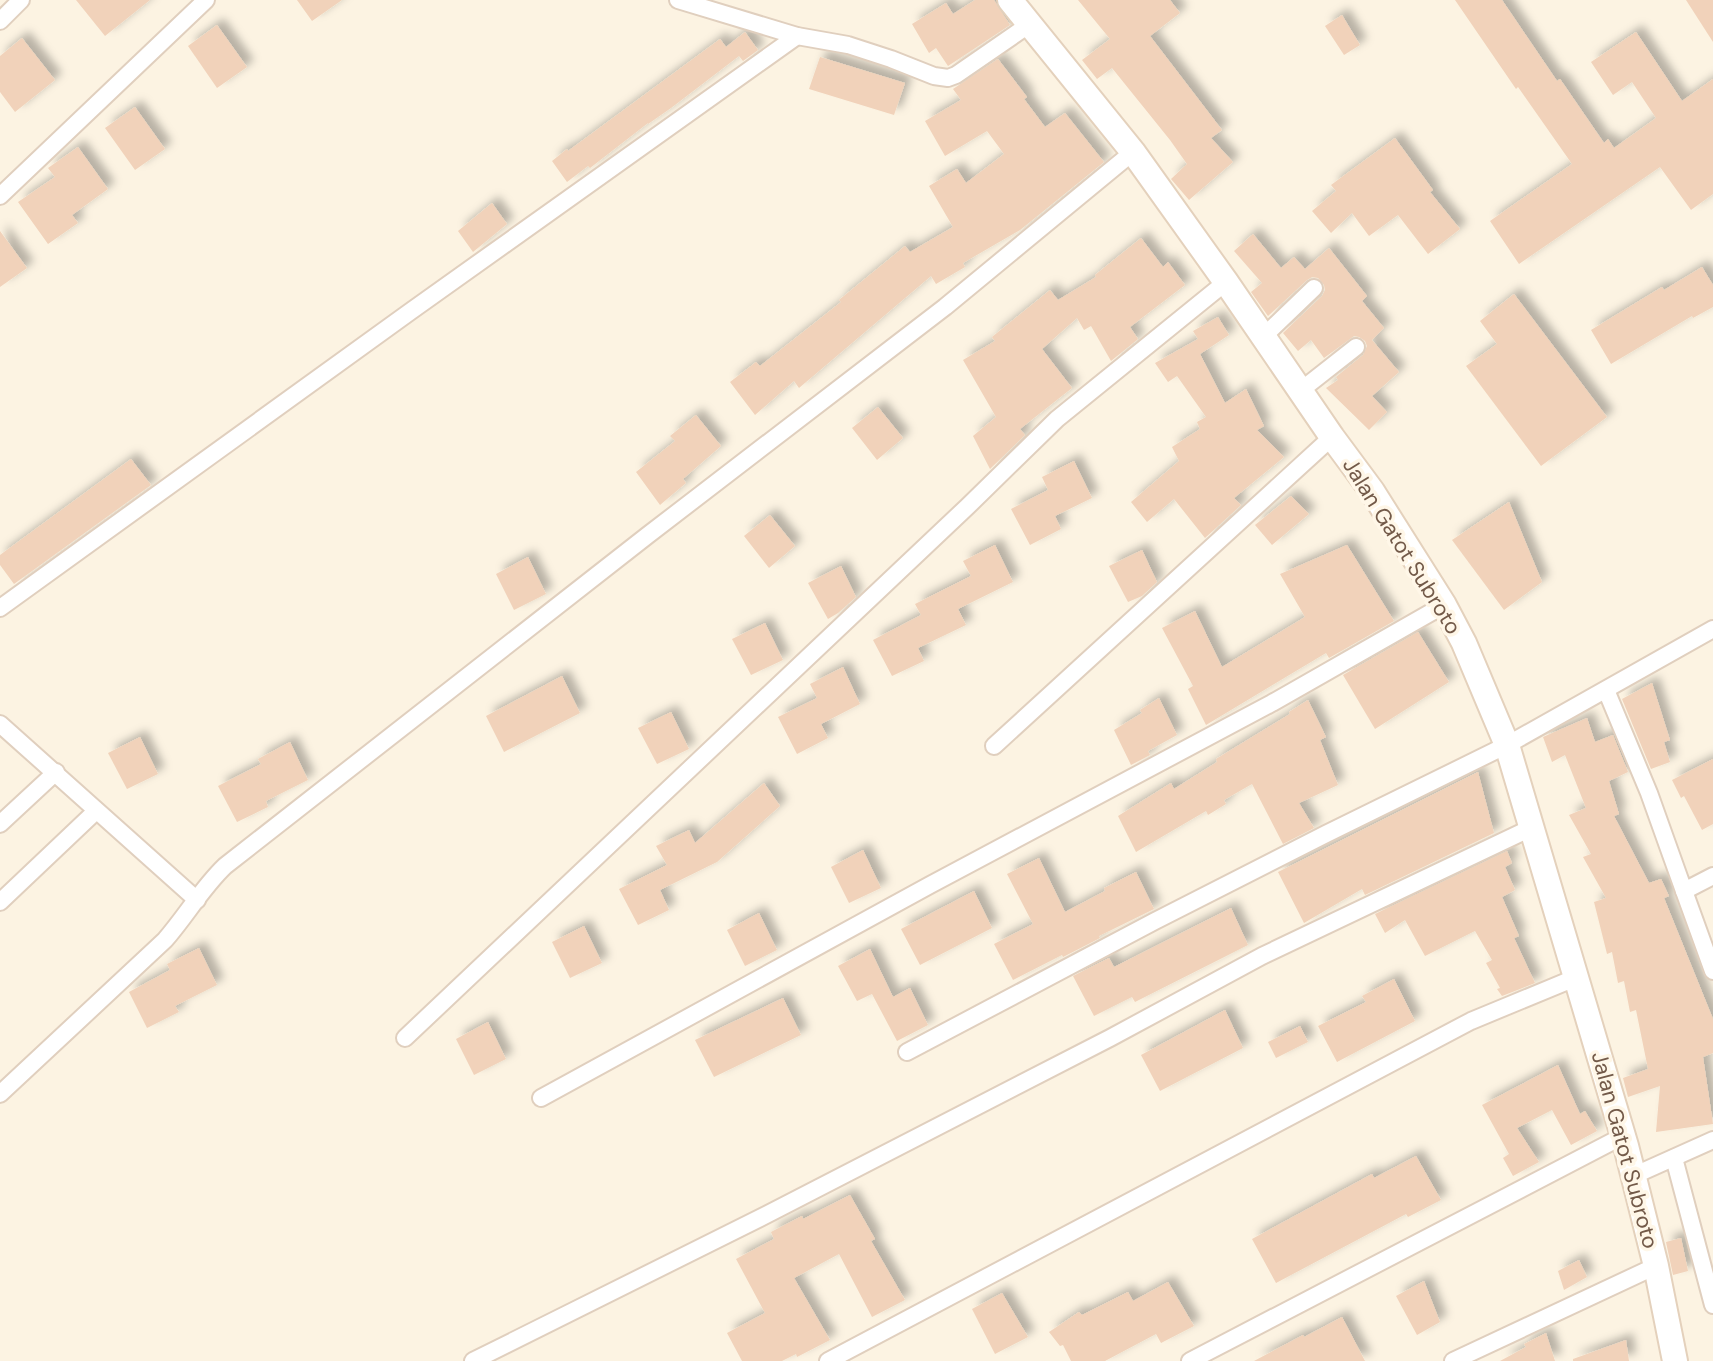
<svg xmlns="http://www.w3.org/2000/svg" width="1713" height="1361" font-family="'DM Sans',sans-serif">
<defs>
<filter id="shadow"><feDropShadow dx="7" dy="-7" stdDeviation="4" flood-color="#0004"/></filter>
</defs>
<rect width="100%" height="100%" fill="#fcf3e2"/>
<!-- building -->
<g fill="#f1d2ba" filter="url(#shadow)">
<polygon points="76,0 150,0 105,36"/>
<polygon points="297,0 342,0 312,21"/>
<polygon points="975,0 994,0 1010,25 948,66 936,48 929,53 912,24 946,3 953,14"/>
<polygon points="1078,0 1170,0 1180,13 1150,36 1222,130 1211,138 1233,162 1189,200 1171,179 1187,164 1170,140 1112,68 1097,79 1082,60 1110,39"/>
<polygon points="1455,0 1502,0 1557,81 1560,79 1604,143 1608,139 1614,148 1656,118 1632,82 1613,95 1591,62 1636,32 1682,101 1713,79 1713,194 1691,210 1660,167 1519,264 1490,221 1572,164 1518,87 1516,89"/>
<polygon points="1686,0 1713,0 1713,42"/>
<polygon points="1342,15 1360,45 1344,55 1325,26"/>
<polygon points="217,25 247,67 217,88 188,46"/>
<polygon points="745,32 758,50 743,61 739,56 671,108 648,124 648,123 590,168 588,166 567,182 552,161 567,149 568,151 720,39 726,47"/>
<polygon points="22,38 55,80 15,112 0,92 0,56"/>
<polygon points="820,57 905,83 894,115 809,89"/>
<polygon points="998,59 1027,97 1024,99 1045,127 1065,113 1104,162 1020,230 963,263 965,267 936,284 931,276 799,388 794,381 755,415 730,382 756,362 760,366 841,302 839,300 905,246 910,252 953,227 929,186 957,169 966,183 1004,154 987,131 945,156 925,121 961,100 953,89"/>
<polygon points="135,107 165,149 135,170 105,128"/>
<polygon points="1395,138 1433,190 1430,192 1460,229 1428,254 1398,215 1369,236 1352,213 1331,233 1312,211 1336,191 1331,185"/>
<polygon points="78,147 108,189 72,215 78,223 48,244 18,202 55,177 48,168"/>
<polygon points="492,203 507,224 473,252 458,231"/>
<polygon points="0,231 27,268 0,287"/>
<polygon points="1253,234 1281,268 1294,257 1305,269 1329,248 1367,296 1362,301 1384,328 1372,340 1399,372 1372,396 1387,412 1369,430 1326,388 1338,380 1336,377 1363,355 1367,346 1365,341 1359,337 1354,336 1324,358 1311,340 1298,351 1283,333 1322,296 1325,290 1324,285 1318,278 1312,277 1307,280 1268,316 1251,292 1262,283 1234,251"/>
<polygon points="1141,238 1163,267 1168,262 1185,285 1130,327 1138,339 1111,361 1091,326 1084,330 1077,318 1042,349 1072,388 1020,429 1025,435 990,469 973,436 996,417 963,360 995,341 992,337 1050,290 1058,300 1096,277 1095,275"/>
<polygon points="1702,267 1713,285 1713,307 1693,318 1692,316 1611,364 1591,330 1662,287 1664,290"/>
<polygon points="1514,294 1607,417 1541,466 1466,366 1497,344 1480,321"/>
<polygon points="1218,317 1229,335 1200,354 1225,403 1246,389 1264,426 1257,430 1284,457 1234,498 1241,505 1205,538 1174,499 1147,522 1131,502 1179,461 1172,447 1200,429 1197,422 1206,417 1177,376 1168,382 1155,363 1198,339 1193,331"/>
<polygon points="878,407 903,438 877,460 852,428"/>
<polygon points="696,415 721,446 683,479 686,483 660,505 636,472 675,441 670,436"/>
<polygon points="131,459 151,485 14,584 0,565 0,555"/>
<polygon points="1074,461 1092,498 1055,516 1061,529 1030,545 1011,509 1048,490 1042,477"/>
<polygon points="1291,496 1309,514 1272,545 1255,525"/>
<polygon points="1509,502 1542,582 1504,610 1452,540"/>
<polygon points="770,515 795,546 769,568 744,536"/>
<polygon points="995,545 1013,582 958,609 966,625 918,648 924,661 892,676 873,640 921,615 915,604 971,576 963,561"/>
<polygon points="1347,545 1394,621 1329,658 1326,653 1206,725 1188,689 1193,686 1162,628 1195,611 1222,667 1305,617 1280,574"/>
<polygon points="1142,550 1157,582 1142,596 1128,602 1109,566"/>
<polygon points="528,557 546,594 514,610 496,574"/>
<polygon points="841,566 856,597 838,613 828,619 808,583"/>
<polygon points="765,623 783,660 751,675 732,639"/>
<polygon points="1418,632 1449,682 1375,729 1343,675"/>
<polygon points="843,667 860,704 821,724 828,738 797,754 778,717 817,698 810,684"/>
<polygon points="562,676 580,713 504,752 486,716"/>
<polygon points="1652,683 1670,740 1664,742 1670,762 1651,769 1622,699"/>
<polygon points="1159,698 1177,735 1148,751 1150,755 1131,765 1114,730 1142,713 1140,710"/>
<polygon points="1308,700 1326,737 1320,740 1338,785 1299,803 1314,828 1283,844 1252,784 1224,800 1226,804 1208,815 1206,811 1136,852 1118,816 1171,783 1174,789 1217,762 1216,759 1290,714 1289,712"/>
<polygon points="671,712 689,749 657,764 638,728"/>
<polygon points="1587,718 1595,742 1613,735 1628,772 1609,781 1619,814 1614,816 1649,883 1661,879 1669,896 1664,898 1713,1019 1713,1053 1703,1057 1713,1124 1656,1132 1660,1086 1628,1097 1623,1078 1648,1069 1636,1010 1630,1012 1624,981 1618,983 1612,952 1607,954 1594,902 1606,898 1583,857 1591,854 1569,815 1586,808 1565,755 1552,762 1543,737"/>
<polygon points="140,737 158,774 127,789 108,753"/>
<polygon points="290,742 308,780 266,801 268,807 237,822 218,786 261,764 258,759"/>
<polygon points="1713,759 1713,824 1702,830 1684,796 1681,798 1672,780"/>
<polygon points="1478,772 1494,833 1365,895 1362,889 1304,923 1278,872"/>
<polygon points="764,783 780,806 717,862 660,890 669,910 638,925 619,889 667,865 656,846 689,830 695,843"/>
<polygon points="863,850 881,888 849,903 831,867"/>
<polygon points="1507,851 1512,863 1505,867 1515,890 1502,897 1519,936 1514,938 1535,983 1502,996 1497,989 1500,988 1486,963 1492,960 1475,931 1425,956 1405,920 1385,933 1375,914"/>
<polygon points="1039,858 1065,912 1105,891 1104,888 1136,872 1154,909 1099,936 1100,938 1063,957 1062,955 1013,980 994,944 1033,924 1007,874"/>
<polygon points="974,891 992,928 920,965 901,929"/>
<polygon points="1231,908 1248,945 1135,1002 1132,997 1094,1016 1073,976 1109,958 1114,967"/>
<polygon points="759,913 777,950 745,966 727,930"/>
<polygon points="584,926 602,963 570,978 552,942"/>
<polygon points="199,948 217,985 175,1006 179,1012 147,1028 129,992 170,970 167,964"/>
<polygon points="870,949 893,997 910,988 928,1025 897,1041 872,994 857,1001 838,966"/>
<polygon points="1394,979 1415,1021 1337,1062 1318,1026 1366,1002 1362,996"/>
<polygon points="783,998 801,1035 714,1077 695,1040"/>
<polygon points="1225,1010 1243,1048 1160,1091 1141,1055"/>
<polygon points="488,1022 506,1059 474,1075 456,1039"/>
<polygon points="1300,1026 1308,1042 1276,1058 1268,1042"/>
<polygon points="1558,1065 1580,1114 1585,1111 1597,1131 1571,1145 1552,1110 1517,1128 1539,1162 1513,1176 1503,1158 1509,1154 1482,1105"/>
<polygon points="1416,1156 1441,1200 1408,1217 1406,1214 1276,1283 1252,1239 1372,1174 1374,1178"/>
<polygon points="850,1195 875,1239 871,1241 905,1300 872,1317 839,1254 794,1278 830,1340 797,1357 796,1354 782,1361 742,1361 727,1333 765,1313 736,1259 774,1239 771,1232 802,1216 803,1219"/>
<polygon points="1681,1238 1688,1271 1673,1275 1666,1242"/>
<polygon points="1579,1260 1587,1277 1564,1290 1558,1271"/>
<polygon points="1424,1281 1440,1322 1417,1335 1396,1296"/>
<polygon points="1168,1282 1194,1326 1161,1343 1156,1334 1105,1361 1071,1361 1063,1345 1060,1346 1049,1332 1079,1312 1082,1315 1128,1292 1133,1301"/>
<polygon points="1002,1293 1028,1337 995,1354 972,1309"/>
<polygon points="1342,1317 1365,1361 1254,1361 1303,1335 1304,1337"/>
<polygon points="1546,1333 1555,1361 1500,1361 1526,1347 1524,1344"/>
<polygon points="1626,1340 1629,1361 1573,1361 1573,1359"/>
</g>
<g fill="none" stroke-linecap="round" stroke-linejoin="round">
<defs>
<g id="street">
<polyline points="678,0 797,36 848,45 891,59 934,76 948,78 956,75 1030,24"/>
<polyline points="0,21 21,0"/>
<polyline points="0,196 206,0"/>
<polyline points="1263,337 1314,288"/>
<polyline points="1300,391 1356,347"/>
<polyline points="0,608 411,311 797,36"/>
<polyline points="1606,690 1649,793 1684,891 1713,876"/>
<polyline points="0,724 197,900"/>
<polyline points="994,746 1332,437"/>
<polyline points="0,824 56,772"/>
<polyline points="1684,891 1713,971"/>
<polyline points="0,902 96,811"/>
<polyline points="405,1038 967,507 1057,419 1226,282"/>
<polyline points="907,1052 1155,921 1326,834 1507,745 1713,629"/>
<path d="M0,1094L165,940C186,916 202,888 225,866L648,535L945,307L1133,152"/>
<polyline points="541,1098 930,885 1272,703 1444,605"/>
<polyline points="1674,1158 1713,1305"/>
<polyline points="1635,1175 1713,1140"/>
<polyline points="473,1361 760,1218 1110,1038 1262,956 1531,828"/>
<polyline points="828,1361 1471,1021 1575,978"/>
<polyline points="1190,1361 1623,1136"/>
<polyline points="1453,1361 1656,1266"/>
</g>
<polyline id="secondary" points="1010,0 1133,152 1226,282 1332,437 1372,491 1444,605 1464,643 1507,745 1626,1146 1656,1266 1675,1361"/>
</defs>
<!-- street casing -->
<use href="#street" stroke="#e0cfbe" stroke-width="20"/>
<!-- secondary casing -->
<use href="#secondary" stroke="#e4d1bc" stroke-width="28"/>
<!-- street -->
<use href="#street" stroke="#fff" stroke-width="16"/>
<!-- secondary -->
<use href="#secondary" stroke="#fff" stroke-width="24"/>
</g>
<g text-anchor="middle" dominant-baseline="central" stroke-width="7" stroke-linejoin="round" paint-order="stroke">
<!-- street labels -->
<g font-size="22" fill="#735a49" stroke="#fff7e8">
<text transform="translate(1402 546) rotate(58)">Jalan Gatot Subroto</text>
<text transform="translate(1625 1150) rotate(75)">Jalan Gatot Subroto</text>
</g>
</g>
</svg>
